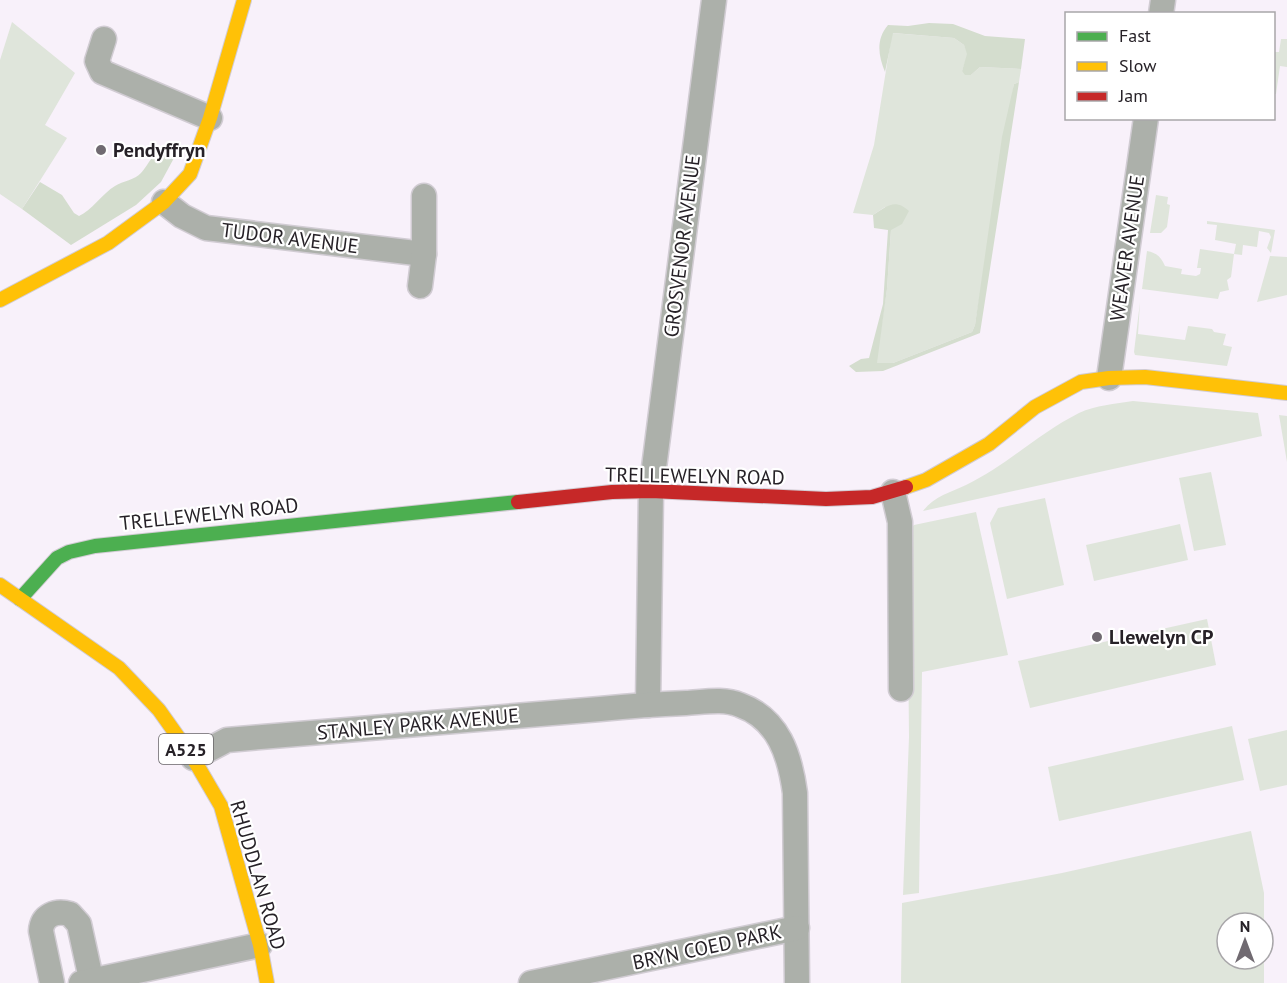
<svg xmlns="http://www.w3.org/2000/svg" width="1287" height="983" font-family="'PT Sans',sans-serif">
<rect width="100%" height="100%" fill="#f8f1fa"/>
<!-- green -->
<g fill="#dfe5db" fill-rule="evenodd">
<polygon points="12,22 75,73 45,125 67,138 22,209 0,194 0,60"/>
<polygon points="892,33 954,38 964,45 968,54 962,71 971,75 980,67 1021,69 1019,82 1014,84 975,325 972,332 893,363 876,363 887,289 891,230 885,207 873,215 853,213 874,145"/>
<polygon points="1281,39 1287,39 1287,67 1280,66 1276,94 1274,94 1274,52 1279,52"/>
<polygon points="1156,195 1168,197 1167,204 1170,205 1167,227 1161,233 1150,233"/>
<path d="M1207,221L1275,230L1271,253L1267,248L1271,237L1269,233L1259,231L1257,247L1243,245L1242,255L1234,254L1231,277L1227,280L1229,290L1220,292L1218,299L1142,289L1147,251C1157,253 1161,257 1165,266L1182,269L1181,274L1196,276L1200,274L1201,268H1197L1200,249L1234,254L1236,244L1215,240L1217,225L1207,224Z"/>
<polygon points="1270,256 1287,257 1287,295 1257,302"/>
<polygon points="1140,302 1138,334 1185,340 1188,326 1212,329 1214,332 1226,334 1223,345 1232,347 1227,366 1135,355 1134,352"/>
<path d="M1133,401L1258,413L1262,436L923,511C933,497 951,492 966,485C1006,466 1039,433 1079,413C1096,405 1115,404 1133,401Z"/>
<polygon points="1279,415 1287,416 1287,462"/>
<polygon points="1211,472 1226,545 1194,551 1179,478"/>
<polygon points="1045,498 1064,585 1007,599 990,523 998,508"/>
<polygon points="976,512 1008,655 922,672 919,893 903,895 909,737 907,536 914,525"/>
<polygon points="1180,524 1188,560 1094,581 1086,545"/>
<polygon points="1207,619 1216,665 1030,708 1018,661"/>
<polygon points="1232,726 1244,780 1059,821 1048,767"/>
<polygon points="1287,730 1287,785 1260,791 1248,739"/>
<path d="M1251,831L1264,893V983H901L902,903L1062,873ZM1227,923H1263V959H1227Z"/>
</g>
<!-- forest -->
<g fill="#d4ddce">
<path d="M929,23L953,24L985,36L1025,39L1021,69L980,67L971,75H965L962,71L967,54L964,45L954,38L893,33L885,72C878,55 876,39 888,25L908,26Z"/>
<path d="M1019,82L980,333L883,371L856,372L849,366L861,359L869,358L883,304L888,230L874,228L873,215C887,206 895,198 909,211L902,224L891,230L887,289L877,363H893L972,332L975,325L1002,137L1014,84Z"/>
<path d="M163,150L170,151L174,158L161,182L136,205L71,245L22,209L40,182L62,195L74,213L79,216C91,211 103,193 115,186C123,181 135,180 141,173C150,163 149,157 163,150Z"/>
</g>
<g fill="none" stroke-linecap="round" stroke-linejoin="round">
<defs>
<g id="street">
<polyline points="1161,14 1163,0"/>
<polyline points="104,39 97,61 102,72 210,118"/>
<polyline points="164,202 182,216 206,228 424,254"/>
<polyline points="420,286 424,254 424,196"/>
<polyline points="1109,378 1146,118"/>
<polyline points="893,492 900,522 901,689"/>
<polyline points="648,705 651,491 714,0"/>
<path d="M193,758L227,740C351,729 475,719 600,709C629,706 657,704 686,703C704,702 724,698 740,705C779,719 790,756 795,793L797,983"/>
<path d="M52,983L41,931C42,915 56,910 70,914L79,924L92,983"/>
<polyline points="81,983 260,945"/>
<polyline points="531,983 797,928"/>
</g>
<polyline id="fast" points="20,599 57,558 69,552 95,546 518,502"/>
<g id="slow">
<polyline points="0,300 108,243 164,202 190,174 210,118 244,0"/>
<polyline points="906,487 926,480 989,444 1035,407 1081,382 1109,378 1145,377 1287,393"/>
<polyline points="0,585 119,668 159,710 193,758 221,806 260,945 267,983"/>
</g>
<polyline id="jam" points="518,502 612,492 651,491 826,499 872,497 906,487"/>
</defs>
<!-- street casing -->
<use href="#street" stroke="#d1ccd3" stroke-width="27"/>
<!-- fast casing -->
<use href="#fast" stroke="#d1ccd3" stroke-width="16"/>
<!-- slow casing -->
<use href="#slow" stroke="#d1ccd3" stroke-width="16"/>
<!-- jam casing -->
<use href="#jam" stroke="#d1ccd3" stroke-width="16"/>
<!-- street -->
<use href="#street" stroke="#acb0aa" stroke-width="24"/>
<!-- fast -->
<use href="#fast" stroke="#4caf50" stroke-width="14"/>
<!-- slow -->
<use href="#slow" stroke="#ffc107" stroke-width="14"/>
<!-- jam -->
<use href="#jam" stroke="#c62828" stroke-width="14"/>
</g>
<!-- markers -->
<g fill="#706a71" stroke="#fff" stroke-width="2">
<circle cx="101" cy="150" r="6"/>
<circle cx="1097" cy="637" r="6"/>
</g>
<g text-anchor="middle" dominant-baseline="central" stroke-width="4.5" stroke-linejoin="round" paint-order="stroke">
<!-- shield labels -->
<rect fill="#fff" stroke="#676468" stroke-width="1.5" x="159" y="734" width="54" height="30" rx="4.5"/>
<g font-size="18" font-weight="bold" fill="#262127">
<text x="186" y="749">A525</text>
</g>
<!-- poi labels -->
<g font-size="20" font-weight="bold" fill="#262127" stroke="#fff" text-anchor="start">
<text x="113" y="150">Pendyffryn</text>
<text x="1109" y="637">Llewelyn CP</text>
</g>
<!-- street labels -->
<g font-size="20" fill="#262127" stroke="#fff">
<text transform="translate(290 238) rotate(7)">TUDOR AVENUE</text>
<text transform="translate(682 246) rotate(-83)">GROSVENOR AVENUE</text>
<text transform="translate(1127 248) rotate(-82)">WEAVER AVENUE</text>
<text transform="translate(695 476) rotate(1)">TRELLEWELYN ROAD</text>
<text transform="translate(209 514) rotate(-6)">TRELLEWELYN ROAD</text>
<text transform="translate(418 724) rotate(-5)">STANLEY PARK AVENUE</text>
<text transform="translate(258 875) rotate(74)">RHUDDLAN ROAD</text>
<text transform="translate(707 947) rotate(-12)">BRYN COED PARK</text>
</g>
</g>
<!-- legend -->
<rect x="1065" y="12" width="210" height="108" fill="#ffffff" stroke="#a8a6a9" stroke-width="1.5"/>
<rect x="1077" y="32" width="30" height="9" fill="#4caf50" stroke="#a8a6a9" stroke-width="1.5"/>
<text x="1119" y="42" font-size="18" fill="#262127">Fast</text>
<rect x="1077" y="62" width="30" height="9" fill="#ffc107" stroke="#a8a6a9" stroke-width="1.5"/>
<text x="1119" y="72" font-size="18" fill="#262127">Slow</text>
<rect x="1077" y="92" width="30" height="9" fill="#c62828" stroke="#a8a6a9" stroke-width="1.5"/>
<text x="1119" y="102" font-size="18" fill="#262127">Jam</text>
<!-- north arrow -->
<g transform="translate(1245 941)"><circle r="28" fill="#ffffff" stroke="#a8a6a9" stroke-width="1.5"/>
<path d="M0-4.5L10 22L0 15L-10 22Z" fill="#706a71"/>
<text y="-9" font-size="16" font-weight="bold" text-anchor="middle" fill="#262127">N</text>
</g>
</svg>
